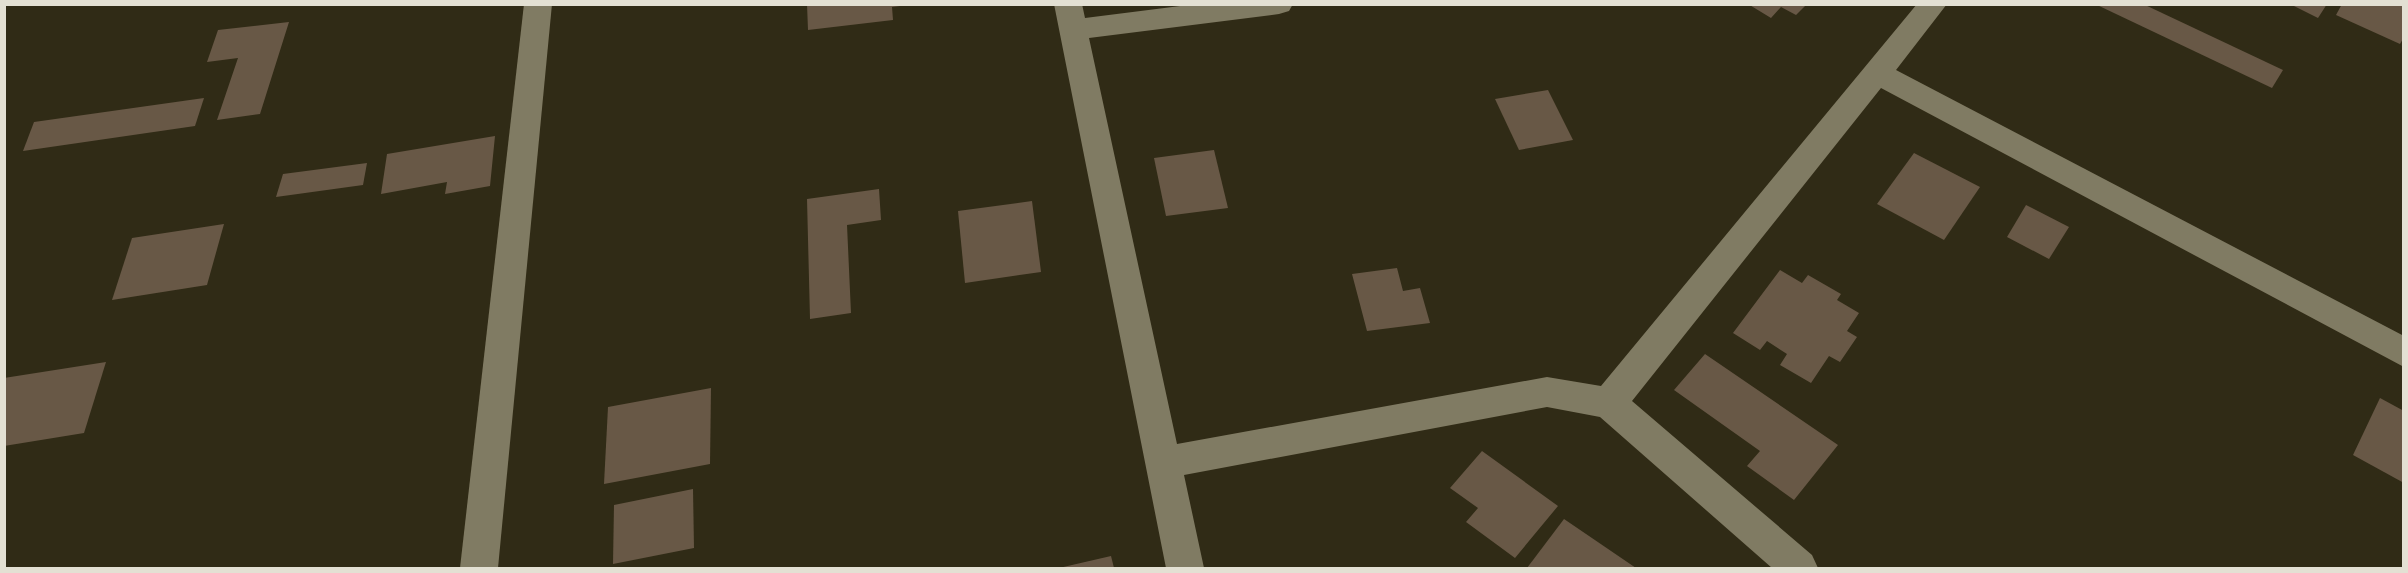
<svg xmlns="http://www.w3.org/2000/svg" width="2408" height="573" font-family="Ubuntu,sans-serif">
<rect width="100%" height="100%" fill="#302b16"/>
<!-- building -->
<g fill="#685846">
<polygon points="807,4 900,4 900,6 892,7 893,20 808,30"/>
<polygon points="1748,4 1807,4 1796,15 1781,7 1771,18"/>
<polygon points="2095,4 2143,4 2283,70 2272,88"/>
<polygon points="2290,4 2327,4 2318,18"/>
<polygon points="2342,4 2404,4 2404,37 2400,44 2336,15"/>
<polygon points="289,22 260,114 217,120 238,58 207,62 218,30"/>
<polygon points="1548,90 1573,140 1519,150 1495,99"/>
<polygon points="204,98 195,126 23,151 34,122"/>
<polygon points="495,136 490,186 445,194 447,182 381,194 387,154"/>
<polygon points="1214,150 1228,208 1166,216 1154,158"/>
<polygon points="1914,153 1980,187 1944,240 1877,204"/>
<polygon points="367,163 363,185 276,197 283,174"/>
<polygon points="879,189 881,220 847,225 851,313 810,319 807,199"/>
<polygon points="1032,201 1041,272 965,283 958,211"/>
<polygon points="2026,205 2069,227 2049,259 2007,237"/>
<polygon points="224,224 207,285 112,300 132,238"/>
<polygon points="1397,268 1403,291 1420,288 1430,323 1367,331 1352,274"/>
<polygon points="1780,270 1802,283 1808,275 1841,294 1837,300 1859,313 1847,331 1857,337 1840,362 1829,356 1811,383 1780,365 1787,354 1767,341 1760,350 1733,333"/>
<polygon points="1705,354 1838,445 1794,500 1747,466 1760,451 1674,390"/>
<polygon points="106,362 84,433 4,446 4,378"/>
<polygon points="711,388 710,464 604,484 608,407"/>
<polygon points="2380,398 2404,411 2404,483 2353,455"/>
<polygon points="1482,451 1558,506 1515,558 1466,522 1478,508 1450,488"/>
<polygon points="693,489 694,548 613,564 614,505"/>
<polygon points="1564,519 1636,568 1527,568"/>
<polygon points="1111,556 1114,568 1059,568"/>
</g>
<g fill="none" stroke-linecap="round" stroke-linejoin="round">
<!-- minor -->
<g fill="#807b63" fill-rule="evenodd">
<polygon points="524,4 552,4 498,568 460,568"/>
<polygon points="1054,4 1082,4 1085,18 1196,4 1293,4 1289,11 1279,14 1089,38 1177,444 1547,377 1601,386 1917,4 1947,4 1896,70 2404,336 2404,367 1881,88 1632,401 1812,555 1818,568 1772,568 1600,417 1547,407 1184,475 1204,568 1166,568"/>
</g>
</g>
<!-- border -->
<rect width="2408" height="573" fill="none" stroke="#e3e0d3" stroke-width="12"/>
</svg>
